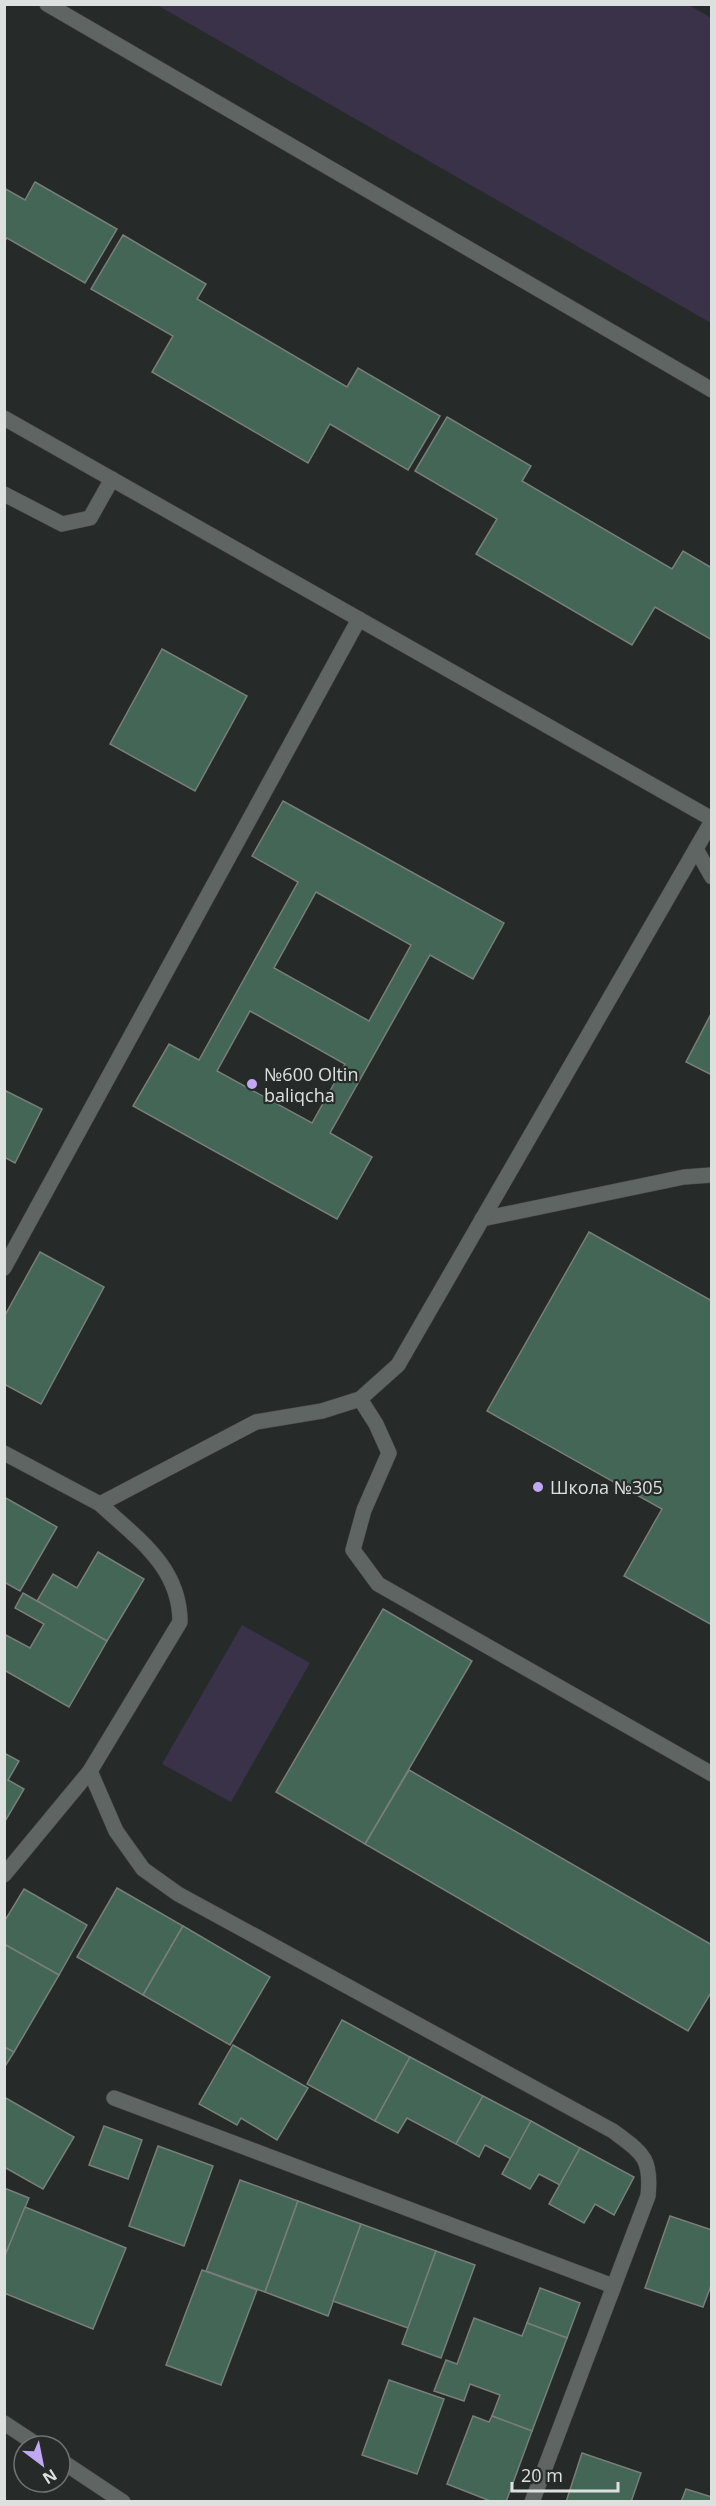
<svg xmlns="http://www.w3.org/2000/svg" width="716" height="2506" font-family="'Open Sans',sans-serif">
<rect width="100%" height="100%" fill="#262b29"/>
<!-- green -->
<g fill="#393248">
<polygon points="157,5 689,5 711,18 711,323"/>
<polygon points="242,1625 310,1663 231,1802 162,1764"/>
</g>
<!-- building -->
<g fill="#436656" stroke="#787e7b" stroke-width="1.5" fill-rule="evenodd">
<polygon points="35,182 117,229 85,283 7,238 4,242 4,188 25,200"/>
<polygon points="123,235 206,284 197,299 347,387 358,368 440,416 408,470 330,424 308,463 152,372 173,336 91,289"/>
<polygon points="447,417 531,466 522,481 672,569 683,551 712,568 712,640 655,607 632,645 476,554 497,519 415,471"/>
<polygon points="162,649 247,696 195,791 110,744"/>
<path d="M283,801L504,923L473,979L430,955L330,1133L372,1157L337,1219L133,1106L169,1044L199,1060L298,882L252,856ZM316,892L411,945L369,1021L274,968ZM250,1011L345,1064L312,1123L217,1071Z"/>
<polygon points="712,1012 712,1075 686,1062"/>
<polygon points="4,1090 42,1109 15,1163 4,1157"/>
<polygon points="589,1232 712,1301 712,1625 624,1576 662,1509 487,1411"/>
<polygon points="40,1252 104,1287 41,1404 4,1384 4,1317"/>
<polygon points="4,1497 57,1527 20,1591 4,1582"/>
<polygon points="98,1552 144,1579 107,1641 37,1601 53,1574 77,1588"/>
<polygon points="23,1593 107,1641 69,1707 4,1670 4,1634 30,1648 44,1624 15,1608"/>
<polygon points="383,1609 472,1661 365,1844 276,1792"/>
<polygon points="4,1753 19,1761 8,1780 24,1789 4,1823"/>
<polygon points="409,1770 712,1945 712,1991 688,2031 365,1844"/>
<polygon points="117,1888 183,1926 143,1995 77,1957"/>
<polygon points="24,1889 87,1925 59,1975 4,1944 4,1922"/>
<polygon points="183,1926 270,1977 230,2045 143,1995"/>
<polygon points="4,1944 59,1975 14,2052 4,2047"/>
<polygon points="342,2020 410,2057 375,2121 307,2084"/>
<polygon points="233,2045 308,2088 277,2140 241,2118 237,2125 199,2104"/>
<polygon points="4,2047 14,2052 4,2068"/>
<polygon points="410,2057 483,2096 456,2144 407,2118 398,2133 375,2121"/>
<polygon points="483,2096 531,2121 511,2159 485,2145 479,2157 456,2144"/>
<polygon points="4,2097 74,2137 43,2189 4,2167"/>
<polygon points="531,2121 580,2148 560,2185 539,2174 530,2189 502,2174"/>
<polygon points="104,2126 142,2140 128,2179 89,2165"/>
<polygon points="158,2146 213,2166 184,2246 129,2226"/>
<polygon points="580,2148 634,2177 614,2215 595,2204 584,2223 549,2204"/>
<polygon points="240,2180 298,2201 265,2292 206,2271"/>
<polygon points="4,2188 29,2198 4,2258"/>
<polygon points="298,2201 361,2224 328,2316 265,2292"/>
<polygon points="25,2207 126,2248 93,2329 4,2293 4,2258"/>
<polygon points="670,2216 712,2230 712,2283 703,2307 645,2288"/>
<polygon points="361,2224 436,2251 408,2328 333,2301"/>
<polygon points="436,2251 475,2265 441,2358 402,2344"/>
<polygon points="202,2270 257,2290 221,2385 166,2365"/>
<polygon points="540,2288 580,2303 567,2338 527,2323"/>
<polygon points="474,2318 522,2336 527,2323 567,2338 532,2431 492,2416 500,2395 470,2384 464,2401 434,2391 446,2360 457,2364"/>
<polygon points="389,2380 444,2399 417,2474 362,2455"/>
<polygon points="473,2416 489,2422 492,2416 532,2431 506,2502 493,2502 447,2484"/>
<polygon points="582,2453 641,2473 631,2502 566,2502"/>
<polygon points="686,2489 712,2497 712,2502 681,2502"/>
</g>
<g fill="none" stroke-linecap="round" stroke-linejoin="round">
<defs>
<g id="minor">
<polyline points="47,4 712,390"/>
<polyline points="4,418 712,819"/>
<polyline points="4,494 62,524 90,518 112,479"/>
<polyline points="696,849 712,877"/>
<polyline points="482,1219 684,1177 712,1175"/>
<polyline points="4,1268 359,619"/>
<polyline points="360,1399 376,1424 389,1453 364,1510 353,1550 378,1584 712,1774"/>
<polyline points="4,1453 100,1504 256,1422 322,1411 360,1399 398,1365 712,821"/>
<path d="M90,1771L116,1831L143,1869L178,1894L613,2131C642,2153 652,2157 648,2196L532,2502"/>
<path d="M4,1875L90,1771L180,1622C180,1567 138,1539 100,1504"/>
<polyline points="114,2098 613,2286"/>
<polyline points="4,2423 39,2446"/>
<polyline points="60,2460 123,2502"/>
</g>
</defs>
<!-- minor casing -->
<use href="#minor" stroke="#444946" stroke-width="16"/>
<!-- minor -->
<use href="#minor" stroke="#5f6562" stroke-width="15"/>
</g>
<!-- markers -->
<g fill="#c1a8f3" stroke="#262b29" stroke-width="2">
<circle cx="252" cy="1084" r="6"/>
<circle cx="538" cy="1487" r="6"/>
</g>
<g text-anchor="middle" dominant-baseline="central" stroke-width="4.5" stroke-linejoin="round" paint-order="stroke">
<!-- poi labels -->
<g font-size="18" fill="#dce0de" stroke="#262b29" text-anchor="start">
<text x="264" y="1074">№600 Oltin<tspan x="264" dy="21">baliqcha</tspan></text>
<text x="550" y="1487">Школа №305</text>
</g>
</g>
<!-- border -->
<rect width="716" height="2506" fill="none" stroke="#dce0de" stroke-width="12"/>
<!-- north arrow -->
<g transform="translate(42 2464) rotate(148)"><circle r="28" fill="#262b29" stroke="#6f7371" stroke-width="1.5"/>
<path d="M0-4.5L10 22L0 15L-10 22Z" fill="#c1a8f3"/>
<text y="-9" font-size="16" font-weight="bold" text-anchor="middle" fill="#dce0de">N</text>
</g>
<!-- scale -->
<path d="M512 2482v9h106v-9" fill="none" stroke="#dce0de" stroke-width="3"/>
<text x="521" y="2482" font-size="18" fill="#dce0de" stroke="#262b29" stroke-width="4.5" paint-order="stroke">20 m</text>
</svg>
